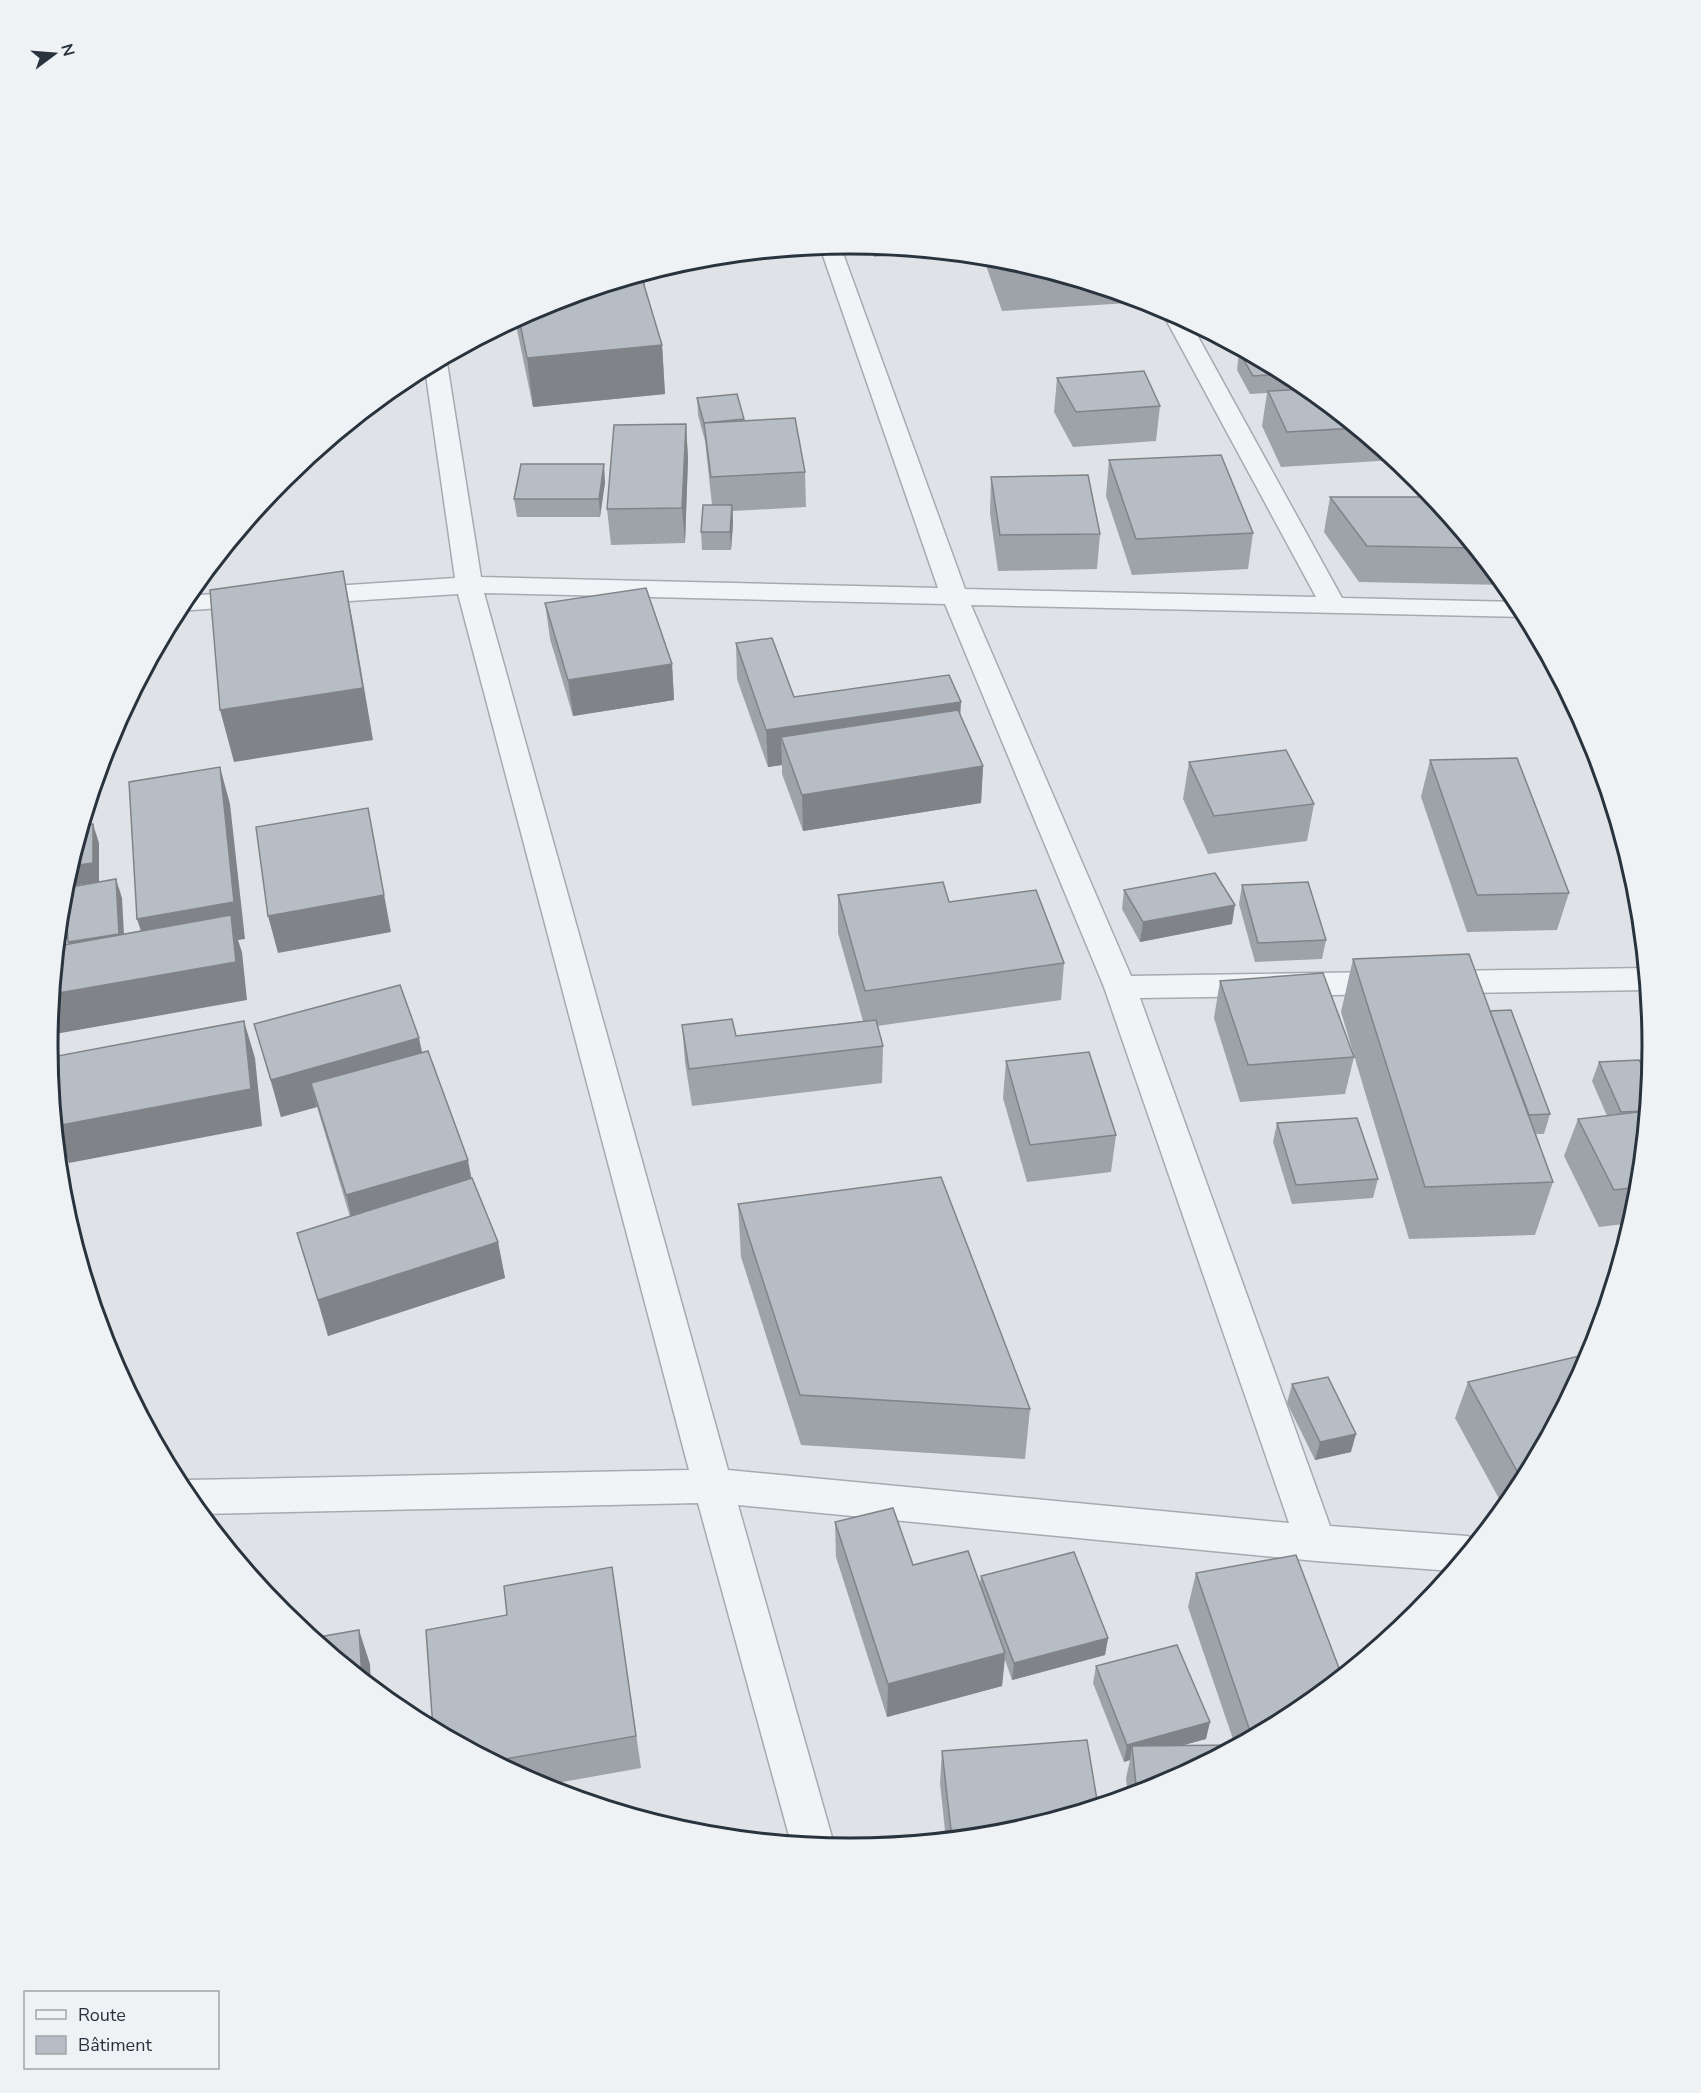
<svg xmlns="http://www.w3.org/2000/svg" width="1701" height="2093" font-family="'Nunito Sans',sans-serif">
<rect width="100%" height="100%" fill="#dfe3e7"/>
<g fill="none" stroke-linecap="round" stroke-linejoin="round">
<defs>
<g id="minor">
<path d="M840,245L965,589L1316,597L1163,314L1166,310L1190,322L1342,598L1518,602L1527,617L971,605L1131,976L1645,968L1647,990L1140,998L1330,1526L1467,1536L1478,1540L1453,1571L1316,1561L738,1505L835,1848L791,1843L698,1503L201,1514L178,1483L187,1480L689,1470L458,594L303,604L294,602L290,596L294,590L303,588L455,578L425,368L444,358L447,363L481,577L938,588L820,247ZM484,593L945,604L1104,987L1289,1523L728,1470Z"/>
<polygon points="254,591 263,593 267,599 263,605 178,611 187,596"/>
</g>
</defs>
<!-- minor casing -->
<use href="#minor" stroke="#a5abb1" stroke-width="3"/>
<!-- minor -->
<use href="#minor" fill="#f1f4f6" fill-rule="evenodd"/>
</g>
<!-- wall -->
<g fill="#9da3a9">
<polygon points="870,246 929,252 874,257"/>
<polygon points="983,257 1007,259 1130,297 1129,303 1002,311"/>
<polygon points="645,274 645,289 662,345 665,394 533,407 515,320 544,305"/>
<polygon points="1239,352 1245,352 1297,379 1306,387 1305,389 1308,389 1395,460 1281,467 1262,426 1267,393 1250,394 1237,370"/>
<polygon points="1057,378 1160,406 1156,441 1073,447 1054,412"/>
<polygon points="697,398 744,419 744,421 805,472 806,507 733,511 733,523 731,550 702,550 701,532 712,505 705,441 698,415"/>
<polygon points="686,424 688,459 685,543 611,545 607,509"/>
<polygon points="1109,460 1253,533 1248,569 1132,575 1106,496"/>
<polygon points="991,477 1100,534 1097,569 998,571 990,513"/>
<polygon points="605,482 600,517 517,517 514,499"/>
<polygon points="1330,497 1433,497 1505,585 1359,582 1324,532"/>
<polygon points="545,603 672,664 674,700 573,716 550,639"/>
<polygon points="736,643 794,697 960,716 983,766 981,803 803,831 782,774 782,765 768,767 737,679"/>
<polygon points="1430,760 1569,893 1557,930 1467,932 1421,797"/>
<polygon points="1189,762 1314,804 1307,841 1208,854 1183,799"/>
<polygon points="1242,885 1326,940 1322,959 1255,962 1239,904"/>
<polygon points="1124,890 1232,924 1140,942 1122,909"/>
<polygon points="838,895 949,902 1064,963 1061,1000 877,1026 883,1046 882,1083 692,1106 685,1062 682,1025 736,1036 863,1021 838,933"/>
<polygon points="1353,959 1490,1011 1550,1114 1544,1134 1536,1134 1553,1182 1535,1235 1409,1239 1341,1012"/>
<polygon points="1220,981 1354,1057 1345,1094 1240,1102 1214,1018"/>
<polygon points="254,1024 422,1053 472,1179 498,1242 505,1278 328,1336 297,1233 350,1217 317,1107 281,1117"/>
<polygon points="1006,1061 1116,1135 1111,1172 1027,1182 1003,1098"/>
<polygon points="1599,1062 1650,1081 1638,1203 1632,1223 1599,1227 1564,1156 1578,1119 1607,1116 1592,1081"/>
<polygon points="1277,1123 1378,1179 1373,1198 1292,1204 1273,1142"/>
<polygon points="738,1204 1030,1409 1025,1459 801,1445 741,1257"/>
<polygon points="1592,1353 1518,1493 1508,1505 1503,1506 1455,1418 1468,1382"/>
<polygon points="1292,1384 1351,1452 1315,1460 1287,1403"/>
<polygon points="835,1522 913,1565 980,1584 981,1576 1108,1638 1105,1655 1012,1680 1005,1660 1002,1686 887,1717 836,1557"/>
<polygon points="1196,1573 1296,1714 1157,1788 1128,1797 1126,1778 1130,1760 1124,1762 1093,1683 1096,1666 1206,1739 1182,1745 1235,1745 1188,1607"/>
<polygon points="617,1601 641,1768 540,1786 433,1729"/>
<polygon points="942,1751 1007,1834 946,1840 940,1783"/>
</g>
<!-- shaded-wall -->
<g fill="#808489">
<polygon points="662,345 665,394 533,407 527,358"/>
<polygon points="686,424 688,459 685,543 682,508"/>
<polygon points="604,464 605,482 600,517 599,499"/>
<polygon points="732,505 733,523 731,550 730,532"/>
<polygon points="343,571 353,623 373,740 234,762 220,710"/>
<polygon points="672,664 674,700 573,716 568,680"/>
<polygon points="961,702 959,739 781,737 782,765 768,767 766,730"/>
<polygon points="983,766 981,803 803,831 802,795"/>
<polygon points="220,767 230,804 245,939 238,940 242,952 247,1000 55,1034 50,1021 53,994 149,956 137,919"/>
<polygon points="368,808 391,932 278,953 268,916"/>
<polygon points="93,824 99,843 99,882 64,887 71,866"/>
<polygon points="116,879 122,898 125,953 74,961 68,942"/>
<polygon points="1235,905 1232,924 1140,942 1143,922"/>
<polygon points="244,1021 255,1058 262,1126 69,1163 57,1133 56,1126"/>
<polygon points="419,1038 427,1075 311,1083 317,1107 281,1117 271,1080"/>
<polygon points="468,1160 475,1197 355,1232 346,1195"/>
<polygon points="498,1242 505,1278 328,1336 318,1300"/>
<polygon points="1356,1434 1351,1452 1315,1460 1320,1442"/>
<polygon points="1531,1467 1518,1493 1508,1505 1503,1506 1517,1471"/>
<polygon points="359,1630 370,1664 371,1686 362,1678"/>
<polygon points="1108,1638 1105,1655 1012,1680 1014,1663"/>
<polygon points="1005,1653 1002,1686 887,1717 888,1684"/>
<polygon points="1210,1722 1206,1739 1134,1759 1132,1746 1130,1760 1124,1762 1127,1745"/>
</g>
<!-- building -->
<g fill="#b7bdc4" stroke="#808489" stroke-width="1.5">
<polygon points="1003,259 1007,259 1017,262 1005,263"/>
<polygon points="641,275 662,345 527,358 519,318 544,305"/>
<polygon points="1239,352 1245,352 1286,374 1253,376"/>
<polygon points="1144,371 1160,406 1076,412 1057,378"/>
<polygon points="1308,389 1356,428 1287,432 1268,391"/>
<polygon points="737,394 744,419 704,423 697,398"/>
<polygon points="795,418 805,472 711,477 704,423"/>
<polygon points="686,424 682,508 607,509 614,425"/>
<polygon points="1221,455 1253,533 1136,539 1109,460"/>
<polygon points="521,464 604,464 599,499 514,499"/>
<polygon points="1088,475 1100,534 1000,535 991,477"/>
<polygon points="1330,497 1433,497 1475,548 1367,546"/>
<polygon points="703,505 732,505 730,532 701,532"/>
<polygon points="343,571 363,688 220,710 210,590"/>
<polygon points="646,588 672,664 568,680 545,603"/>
<polygon points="772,638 794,697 949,675 961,702 766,730 736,643"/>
<polygon points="958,710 983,766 802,795 781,737"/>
<polygon points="1286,750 1314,804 1214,816 1189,762"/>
<polygon points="1517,758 1569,893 1477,895 1430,760"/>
<polygon points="220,767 234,902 137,919 129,782"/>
<polygon points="368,808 384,895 268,916 256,827"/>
<polygon points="93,824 93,863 71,866 83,825"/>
<polygon points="1215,873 1235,905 1143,922 1124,890"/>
<polygon points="116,879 119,934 68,942 65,888"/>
<polygon points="943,882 949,902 1036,890 1064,963 865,991 838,895"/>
<polygon points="1308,882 1326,940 1258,943 1242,885"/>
<polygon points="231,915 236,962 53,994 58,946"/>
<polygon points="1469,954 1553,1182 1425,1187 1353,959"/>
<polygon points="1323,973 1354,1057 1248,1065 1220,981"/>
<polygon points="400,985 419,1038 271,1080 254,1024"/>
<polygon points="1511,1010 1550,1114 1529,1115 1490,1011"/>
<polygon points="732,1019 736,1036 876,1020 883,1046 689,1069 682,1025"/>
<polygon points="244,1021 251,1089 56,1126 53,1101 52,1057"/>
<polygon points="428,1051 468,1160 346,1195 311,1083"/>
<polygon points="1089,1052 1116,1135 1030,1145 1006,1061"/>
<polygon points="1639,1060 1650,1081 1647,1111 1621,1112 1599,1062"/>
<polygon points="1647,1111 1639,1187 1614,1190 1578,1119"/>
<polygon points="1357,1118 1378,1179 1296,1185 1277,1123"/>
<polygon points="941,1177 1030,1409 800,1395 738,1204"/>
<polygon points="472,1178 498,1242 318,1300 297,1233"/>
<polygon points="1592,1353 1531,1467 1517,1471 1468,1382"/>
<polygon points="1328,1377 1356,1434 1320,1442 1292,1384"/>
<polygon points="893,1508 913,1565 968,1551 1005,1653 888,1684 835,1522"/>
<polygon points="1074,1552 1108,1638 1014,1663 981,1576"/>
<polygon points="1296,1555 1342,1676 1296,1714 1252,1737 1196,1573"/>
<polygon points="612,1567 636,1736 494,1761 433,1729 426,1630 507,1615 504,1586"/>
<polygon points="359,1630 362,1678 313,1638"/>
<polygon points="1177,1645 1210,1722 1127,1745 1096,1666"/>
<polygon points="1087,1740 1098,1806 1007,1834 952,1839 942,1751"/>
<polygon points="1239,1745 1157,1788 1137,1794 1132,1746"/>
</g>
<!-- crop -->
<path d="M0 0H1701V2093H0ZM58 1046a792 792 0 1 1 1584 0a792 792 0 1 1-1584 0Z" fill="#eef2f5" fill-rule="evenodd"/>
<path fill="none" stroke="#29333d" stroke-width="3" d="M58 1046a792 792 0 1 1 1584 0a792 792 0 1 1-1584 0Z"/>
<!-- legend -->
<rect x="24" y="1991" width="195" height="78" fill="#eef2f5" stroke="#9fa6ab" stroke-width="1.5"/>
<rect x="36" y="2010" width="30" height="9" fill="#f1f4f6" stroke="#9fa6ab" stroke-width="1.5"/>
<text x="78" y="2021" font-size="18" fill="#29333d">Route</text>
<rect x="36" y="2036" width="30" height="18" fill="#b7bdc4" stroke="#9fa6ab" stroke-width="1.5"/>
<text x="78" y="2051" font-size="18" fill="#29333d">Bâtiment</text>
<!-- north arrow -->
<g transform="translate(54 54) rotate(74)" stroke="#eef2f5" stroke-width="4.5" paint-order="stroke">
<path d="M0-4.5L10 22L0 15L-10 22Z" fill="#29333d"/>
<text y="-9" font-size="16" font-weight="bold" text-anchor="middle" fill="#29333d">N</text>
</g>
</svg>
